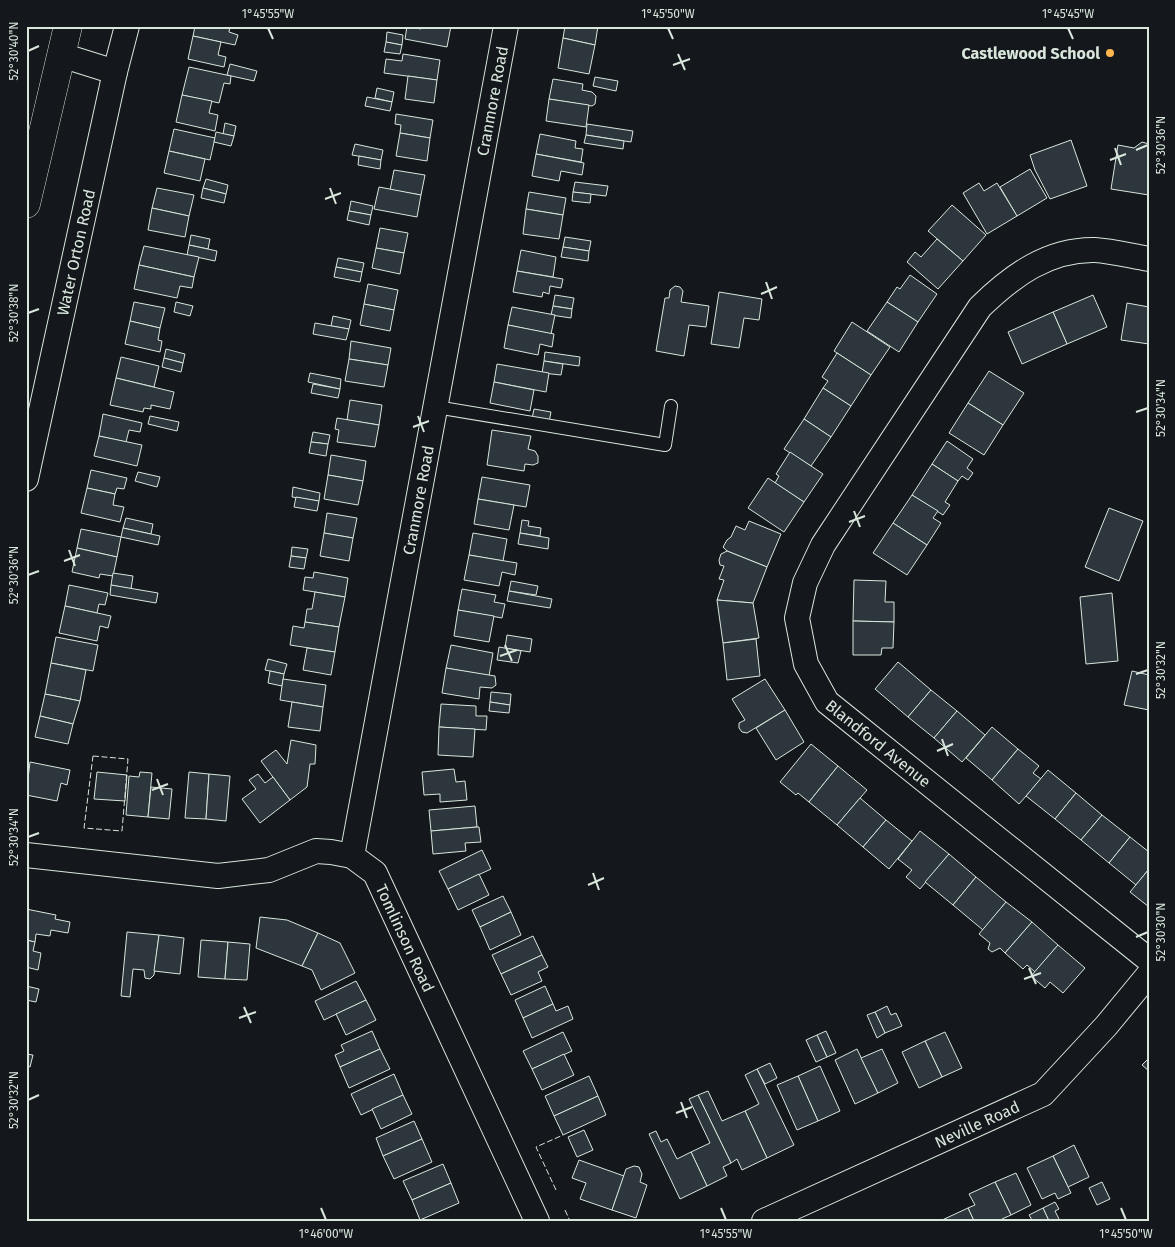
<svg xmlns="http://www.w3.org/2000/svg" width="1175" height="1247" font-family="'Fira Sans',sans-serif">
<rect width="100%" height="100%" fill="#14181c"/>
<!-- building -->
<g fill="#2c363c" stroke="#d8e6dc">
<polygon points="195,26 230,26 229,32 238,35 235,45 193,36"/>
<polygon points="407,26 421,29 421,26 451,26 447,47 405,39"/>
<polygon points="565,26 598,26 595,45 563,38"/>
<polygon points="387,32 403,35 402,45 386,42"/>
<polygon points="193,36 221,42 218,55 226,57 224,67 188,59"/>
<polygon points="563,38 595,45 589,74 558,68"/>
<polygon points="386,42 402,45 400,54 384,52"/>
<polygon points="403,54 440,60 437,80 384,73 386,59 402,61"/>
<polygon points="230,64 257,71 254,81 227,75"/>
<polygon points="189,67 231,76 230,84 224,83 219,103 182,95"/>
<polygon points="408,76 437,80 434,103 405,99"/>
<polygon points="595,77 618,81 616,91 593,86"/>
<polygon points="553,79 583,84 582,90 592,92 596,96 595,104 592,106 549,99"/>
<polygon points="377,88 394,92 392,102 375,98"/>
<polygon points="182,95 212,101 209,113 218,115 215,131 176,122"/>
<polygon points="367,97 392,102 390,111 365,106"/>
<polygon points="549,99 589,105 586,127 546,121"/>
<polygon points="396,114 433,120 430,138 400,133 401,125 395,124"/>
<polygon points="225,123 236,126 234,136 223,134"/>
<polygon points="587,124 633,131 631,142 586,135"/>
<polygon points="174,129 215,138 210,160 169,151"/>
<polygon points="216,132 234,136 231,146 214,142"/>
<polygon points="400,133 430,138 427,161 396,156"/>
<polygon points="540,134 576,141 575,148 583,149 581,162 536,154"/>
<polygon points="586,135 624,141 623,149 584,143"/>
<polygon points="1071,140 1087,186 1050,199 1035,170 1030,155"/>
<polygon points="1142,142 1149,144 1149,195 1111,189 1118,145 1134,148"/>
<polygon points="355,144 383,150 381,160 352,155"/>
<polygon points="169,151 205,159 200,181 164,173"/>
<polygon points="536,154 584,163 582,175 561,171 559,181 532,176"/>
<polygon points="359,156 381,160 380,169 358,165"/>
<polygon points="1030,169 1047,198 1017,216 1000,187"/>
<polygon points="394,170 425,175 421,195 390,190"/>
<polygon points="206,179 228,185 226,194 203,188"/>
<polygon points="575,182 608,186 606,196 573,192"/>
<polygon points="979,183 984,191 997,183 1017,216 987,234 963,193"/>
<polygon points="379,187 421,195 417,217 374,209"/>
<polygon points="157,188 194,195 189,216 152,208"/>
<polygon points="203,188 226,194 224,203 201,198"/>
<polygon points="529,192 566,198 563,215 526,209"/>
<polygon points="573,192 591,194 590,203 572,201"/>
<polygon points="351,201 373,206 371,215 349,211"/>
<polygon points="952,205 986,235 963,261 928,231"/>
<polygon points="152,208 189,216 185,237 148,230"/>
<polygon points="526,209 563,215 559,239 523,234"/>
<polygon points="349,211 371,215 369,225 347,220"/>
<polygon points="380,228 408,233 404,253 376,248"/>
<polygon points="191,235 210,239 208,249 189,245"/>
<polygon points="565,237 591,241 589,251 563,247"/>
<polygon points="937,239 963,261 938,289 907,262 915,252 921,257"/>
<polygon points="189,245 217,251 215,261 187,255"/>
<polygon points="144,246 199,257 194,277 139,265"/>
<polygon points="563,247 589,251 588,261 561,257"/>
<polygon points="376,248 404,253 400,274 372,268"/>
<polygon points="521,250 556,257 553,277 517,271"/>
<polygon points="338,258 364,263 362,272 336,267"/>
<polygon points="139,265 194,277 192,288 180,286 177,298 134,289"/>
<polygon points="336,267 362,272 360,282 334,277"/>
<polygon points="517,271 563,279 561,288 550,286 549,294 543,292 542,297 513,292"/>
<polygon points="910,275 937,294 918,322 887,302 897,287 900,289"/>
<polygon points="368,284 398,290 394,310 364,304"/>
<polygon points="675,286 680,287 683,291 681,302 709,306 706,327 689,325 684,356 656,351 665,298 669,298 670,290"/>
<polygon points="719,292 762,299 759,320 744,318 739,348 711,344"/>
<polygon points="555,295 574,298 572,309 553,306"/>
<polygon points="1093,295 1107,327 1067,344 1053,312"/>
<polygon points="134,302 165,308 160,328 130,321"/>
<polygon points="176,302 193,306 190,316 174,312"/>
<polygon points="887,302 918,322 899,352 867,331"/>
<polygon points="1127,303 1149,307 1149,344 1121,340"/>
<polygon points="364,304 394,310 390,331 360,325"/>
<polygon points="553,306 572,309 571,318 551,315"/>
<polygon points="512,307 555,315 551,334 508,325"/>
<polygon points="1053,312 1067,344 1022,364 1008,332"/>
<polygon points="333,316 351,320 349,329 331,326"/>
<polygon points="130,321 160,328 158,340 162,341 160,352 125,344"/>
<polygon points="852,322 890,347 871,375 834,351"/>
<polygon points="315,323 349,329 346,340 313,334"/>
<polygon points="508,325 554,334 552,347 540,344 538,355 504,348"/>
<polygon points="351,341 391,348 388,365 349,359"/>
<polygon points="166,349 185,354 183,363 164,358"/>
<polygon points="545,352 580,357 579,366 544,361"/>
<polygon points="837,353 871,375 851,406 823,388 828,381 822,377"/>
<polygon points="121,357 159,366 154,387 116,378"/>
<polygon points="164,358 183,363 181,372 162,367"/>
<polygon points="349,359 388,365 384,387 345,381"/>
<polygon points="544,361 563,364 561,375 542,373"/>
<polygon points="497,364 549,373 546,392 494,382"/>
<polygon points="989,371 1024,393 1003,425 968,403"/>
<polygon points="310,373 341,379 340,389 308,382"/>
<polygon points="116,378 174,392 170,409 151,405 151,409 144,408 143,412 110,405"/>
<polygon points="494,382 534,390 530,411 490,403"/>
<polygon points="313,384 340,389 338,398 311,393"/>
<polygon points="823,388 851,406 831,437 804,419"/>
<polygon points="350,400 382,405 379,425 347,420"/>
<polygon points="968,403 1003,425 984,455 949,433"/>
<polygon points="534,409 551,412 549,422 532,419"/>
<polygon points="103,414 142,423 140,432 129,430 126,442 99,436"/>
<polygon points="150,416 179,422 177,431 148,424"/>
<polygon points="337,418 379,425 375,447 337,442 339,430 335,429"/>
<polygon points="804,419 831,437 811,466 784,449"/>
<polygon points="492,430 531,436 528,449 535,451 538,456 538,463 533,465 525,464 524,471 487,465"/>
<polygon points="313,432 330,435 328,444 311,442"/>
<polygon points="99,436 142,445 137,466 94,456"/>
<polygon points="947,441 973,459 967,468 973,473 968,480 962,476 958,481 932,464"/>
<polygon points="311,442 328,444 326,456 309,453"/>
<polygon points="790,452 823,474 804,502 775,483 779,476 776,474"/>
<polygon points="331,455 366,461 363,481 328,475"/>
<polygon points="932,464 958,481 945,502 950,505 943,515 912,495"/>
<polygon points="91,470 127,478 124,489 117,488 115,494 87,488"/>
<polygon points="138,472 160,477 157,487 135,481"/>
<polygon points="328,475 363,481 358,505 324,499"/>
<polygon points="482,477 530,485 526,507 478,499"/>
<polygon points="768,478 804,502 784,532 748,508"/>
<polygon points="293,487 320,493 319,501 292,497"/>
<polygon points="87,488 115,494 113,505 124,507 120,522 81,513"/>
<polygon points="912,495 938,511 933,518 941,523 927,545 893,523"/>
<polygon points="296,497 319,501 317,511 294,507"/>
<polygon points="478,499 514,505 509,530 474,524"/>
<polygon points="1109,508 1143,521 1119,581 1085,567"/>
<polygon points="327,513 357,518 353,538 324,533"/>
<polygon points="126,518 153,524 151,534 123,528"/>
<polygon points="522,520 529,521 528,526 541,528 540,536 520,533"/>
<polygon points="749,521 781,534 767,567 727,551 723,547 727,540 731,537 736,526 745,530"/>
<polygon points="893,523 927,545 907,575 873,553"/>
<polygon points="123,528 160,536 158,545 121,537"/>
<polygon points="81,529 121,537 117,557 77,548"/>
<polygon points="324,533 353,538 349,561 320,556"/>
<polygon points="473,533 507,539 503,561 469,555"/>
<polygon points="520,533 549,538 548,549 518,544"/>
<polygon points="292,547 308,549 306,558 291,556"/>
<polygon points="77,548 117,557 113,576 100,574 99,578 72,572"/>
<polygon points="727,551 767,567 753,603 717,600 724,580 719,579 724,566 720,565 719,560 721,554"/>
<polygon points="469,555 517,563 515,575 502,572 499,586 464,580"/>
<polygon points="291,556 306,558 304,569 289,567"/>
<polygon points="314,572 348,578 345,597 303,590 305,577 313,578"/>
<polygon points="113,573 133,576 131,589 111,585"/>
<polygon points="854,580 886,581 885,602 894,602 894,622 853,621"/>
<polygon points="511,581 538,586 536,595 509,591"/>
<polygon points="69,585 108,593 105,605 99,604 97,613 65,606"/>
<polygon points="111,585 158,593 156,603 110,595"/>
<polygon points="462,589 496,595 494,602 505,604 502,618 458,610"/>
<polygon points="509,591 552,599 550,608 507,601"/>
<polygon points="315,592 345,597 339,627 305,622 307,609 312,609"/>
<polygon points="1112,593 1118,661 1086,664 1080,597"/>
<polygon points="717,600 753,603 759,638 723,643"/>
<polygon points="65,606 111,616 108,628 100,626 97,641 59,633"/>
<polygon points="458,610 494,616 489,642 454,636"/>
<polygon points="853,621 894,622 893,648 882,648 881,655 853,655"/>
<polygon points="305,622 339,627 335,652 290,645 293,626 304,628"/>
<polygon points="507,635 532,639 530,652 505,648"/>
<polygon points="56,637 98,645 93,671 51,663"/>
<polygon points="756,639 760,676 727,680 723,643"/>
<polygon points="451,645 493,653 489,676 446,668"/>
<polygon points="499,647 521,651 518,663 497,660"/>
<polygon points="307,648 335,652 331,675 303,670"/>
<polygon points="268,659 287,664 284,674 265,670"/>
<polygon points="898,662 931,690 908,717 875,689"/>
<polygon points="51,663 86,670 80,701 45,694"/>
<polygon points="446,668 495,676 496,685 492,688 480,687 479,699 442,693"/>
<polygon points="270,671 284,674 282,686 268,683"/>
<polygon points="1132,671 1149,675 1149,710 1124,705"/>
<polygon points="283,679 326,685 323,707 280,700"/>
<polygon points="765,679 785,710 747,733 742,732 739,728 739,723 745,720 732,699"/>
<polygon points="931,690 957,711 934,738 908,717"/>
<polygon points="491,692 511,694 510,705 490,702"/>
<polygon points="45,694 80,701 73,724 40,716"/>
<polygon points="292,702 323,707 320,731 288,727"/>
<polygon points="490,702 510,705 509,713 489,711"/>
<polygon points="441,704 476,706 476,716 487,716 486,730 439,727"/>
<polygon points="785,710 804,742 776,760 756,728"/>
<polygon points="957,711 985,735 962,762 934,738"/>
<polygon points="40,716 73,724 68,744 35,737"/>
<polygon points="439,727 475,729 473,757 438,755"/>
<polygon points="992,727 1018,749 992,780 966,758"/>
<polygon points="291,740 316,745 315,764 310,764 307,787 290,800 261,761 276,750 287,764"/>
<polygon points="811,744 838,766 809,802 798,793 796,795 780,782"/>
<polygon points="1018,749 1039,766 1033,773 1041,779 1019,804 992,780"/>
<polygon points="30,762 70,770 67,785 61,783 57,801 26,795"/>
<polygon points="838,766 867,790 837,825 809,802"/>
<polygon points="454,769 456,782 465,781 467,800 440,802 440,794 424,795 422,772"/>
<polygon points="1048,770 1076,793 1055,819 1026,796"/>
<polygon points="97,772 127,775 125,801 94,799"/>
<polygon points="140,772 152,773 148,817 126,815 129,776 139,777"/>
<polygon points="189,772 209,774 206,819 185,818"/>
<polygon points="209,774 230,776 226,821 206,819"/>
<polygon points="258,774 265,783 273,777 290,800 260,823 242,799 256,789 249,780"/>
<polygon points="151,787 172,789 169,819 148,817"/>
<polygon points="1076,793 1102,815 1081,840 1055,819"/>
<polygon points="860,798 886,820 863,847 837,825"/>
<polygon points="475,806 477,827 431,831 429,810"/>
<polygon points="1102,815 1130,837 1109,863 1081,840"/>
<polygon points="886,820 912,841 889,869 863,847"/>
<polygon points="477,827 479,827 481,842 465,843 466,851 433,854 431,831"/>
<polygon points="920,831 949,854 920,889 906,877 912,870 898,859"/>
<polygon points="1130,837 1149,852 1149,869 1136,885 1109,863"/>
<polygon points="482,850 491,869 448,889 439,871"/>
<polygon points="949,854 976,877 953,905 925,882"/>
<polygon points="1149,869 1149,907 1130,892"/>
<polygon points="479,874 489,895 458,910 448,889"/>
<polygon points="976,877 1006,902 983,930 953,905"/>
<polygon points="503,896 511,912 480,927 472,910"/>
<polygon points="1006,902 1032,922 1005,953 1000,948 992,952 988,949 990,943 979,934"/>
<polygon points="26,909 56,915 55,919 70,922 68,933 51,930 50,936 36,934 35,942 26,940"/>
<polygon points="511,912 521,935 490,950 480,927"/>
<polygon points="260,917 287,920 318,933 302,966 256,948"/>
<polygon points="1032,922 1058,945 1035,972 1027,965 1023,969 1005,953"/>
<polygon points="127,932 159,935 154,975 150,979 145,978 144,970 133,969 130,997 121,996"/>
<polygon points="318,933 340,943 355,973 321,990 312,970 302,966"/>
<polygon points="159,935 184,938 180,974 154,971"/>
<polygon points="533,936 542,955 501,974 492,955"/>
<polygon points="26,940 35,942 33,951 41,953 38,970 26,967"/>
<polygon points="201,940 228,942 225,979 198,977"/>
<polygon points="228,942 250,944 247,980 225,979"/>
<polygon points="1058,945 1085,968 1063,993 1050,982 1045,988 1031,976"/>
<polygon points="542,955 548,967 538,972 542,981 511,995 501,974"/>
<polygon points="356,981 366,1000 324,1020 315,1001"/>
<polygon points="26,986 39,989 36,1002 26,1000"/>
<polygon points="545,986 553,1004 523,1018 515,1000"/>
<polygon points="366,1000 376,1020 346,1035 336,1014"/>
<polygon points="553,1004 556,1011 568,1006 573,1019 532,1038 523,1018"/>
<polygon points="887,1006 891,1015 896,1013 902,1026 885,1033 875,1012"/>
<polygon points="875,1012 885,1033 877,1038 867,1015"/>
<polygon points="372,1031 380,1049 340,1067 335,1055 344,1051 341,1045"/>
<polygon points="826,1031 836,1053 827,1057 817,1035"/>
<polygon points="563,1032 572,1051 532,1069 523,1051"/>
<polygon points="945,1032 962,1068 942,1077 925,1041"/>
<polygon points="817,1035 827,1057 816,1062 806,1040"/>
<polygon points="925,1041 942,1077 919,1088 902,1052"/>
<polygon points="380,1049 390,1069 349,1088 340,1067"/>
<polygon points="857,1049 878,1093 855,1104 835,1060"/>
<polygon points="882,1049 898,1083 878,1093 861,1058"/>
<polygon points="26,1054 33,1055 30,1067 26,1066"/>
<polygon points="564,1054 574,1075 542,1090 532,1069"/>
<polygon points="1149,1058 1149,1071 1142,1065"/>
<polygon points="770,1063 777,1078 765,1084 757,1069"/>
<polygon points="820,1066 840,1111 818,1121 798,1076"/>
<polygon points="757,1069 794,1145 767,1158 745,1111 759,1104 745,1075"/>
<polygon points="394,1074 403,1095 361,1115 351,1094"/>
<polygon points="589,1076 598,1096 554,1116 545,1096"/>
<polygon points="798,1076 818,1121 797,1130 777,1085"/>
<polygon points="708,1091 722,1121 745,1111 767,1158 742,1170 737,1159 731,1163 698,1095"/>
<polygon points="403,1095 412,1114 381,1129 372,1109"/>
<polygon points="698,1095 731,1163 723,1167 727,1176 707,1186 691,1152 710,1143 689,1099"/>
<polygon points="598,1096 606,1115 563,1135 554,1116"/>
<polygon points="414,1121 422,1139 383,1156 376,1138"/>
<polygon points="584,1130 593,1150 577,1157 568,1137"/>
<polygon points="656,1131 661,1142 667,1139 677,1159 691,1152 707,1186 680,1199 649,1134"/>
<polygon points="422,1139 432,1162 394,1179 383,1156"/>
<polygon points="1074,1145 1089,1177 1068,1187 1053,1156"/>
<polygon points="1053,1156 1071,1193 1058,1199 1055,1193 1042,1199 1027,1168"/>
<polygon points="579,1160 624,1176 612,1210 580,1199 586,1183 572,1178"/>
<polygon points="443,1164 451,1183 412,1200 403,1181"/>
<polygon points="634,1166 639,1167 642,1174 640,1182 647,1185 636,1218 612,1210 626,1169"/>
<polygon points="1016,1173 1031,1205 1011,1215 995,1182"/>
<polygon points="995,1182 1011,1215 1002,1219 1002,1221 974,1221 968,1208 975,1205 969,1194"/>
<polygon points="1102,1182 1110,1199 1097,1205 1089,1188"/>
<polygon points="451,1183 459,1203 420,1220 412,1200"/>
<polygon points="1055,1202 1059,1209 1055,1211 1060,1221 1049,1221 1043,1208"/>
<polygon points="968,1208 974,1221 940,1221"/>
<polygon points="1043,1208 1049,1221 1032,1220 1029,1215"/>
</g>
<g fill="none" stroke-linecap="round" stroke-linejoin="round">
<defs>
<polyline id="lane" points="436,407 665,445 671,406"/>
<g id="street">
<polyline points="61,55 115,72"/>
<path id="s1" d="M1149,259C1131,256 1112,251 1095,250C1048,249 1012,276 980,307L823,545L805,583L797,618L806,664L827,702L1149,960"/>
<path id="s2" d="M26,479L115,72L127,26"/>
<path id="s3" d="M26,855L218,876L269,870L316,851L331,852L352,856L375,873L537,1221"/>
<path id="s4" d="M352,856L506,26"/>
<path id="s5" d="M764,1221L1043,1094L1106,1026L1149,974"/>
</g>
<polyline id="secondary" points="26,204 68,26"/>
</defs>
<!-- lane casing -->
<use href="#lane" stroke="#d8e6dc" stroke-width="14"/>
<!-- street casing -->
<use href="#street" stroke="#d8e6dc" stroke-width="26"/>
<!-- secondary casing -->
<use href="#secondary" stroke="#d8e6dc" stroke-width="29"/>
<!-- lane -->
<use href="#lane" stroke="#14181c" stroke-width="12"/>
<!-- street -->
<use href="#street" stroke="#14181c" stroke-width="24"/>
<!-- secondary -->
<use href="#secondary" stroke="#14181c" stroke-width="28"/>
<!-- fence -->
<g stroke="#d8e6dc" stroke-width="1" stroke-dasharray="6 2.5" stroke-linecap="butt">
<polygon points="93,756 128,759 122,831 84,828"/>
<polyline points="556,1190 536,1147 563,1135"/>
<polyline points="565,1210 570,1221"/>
</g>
</g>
<!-- ticks -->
<path fill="none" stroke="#d8e6dc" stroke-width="2" d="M268,28L273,39M668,28L673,39M1068,28L1073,39M28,51L39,46M678,54L685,70M673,65L690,59M1115,148L1121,165M1136,150L1148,145M1110,160L1126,154M330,188L336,204M325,199L341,193M766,282L772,299M761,294L777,287M28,313L39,309M1136,412L1148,408M418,416L424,432M413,427L429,421M854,511L860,527M849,522L865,516M69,550L75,566M64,561L80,555M28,575L39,571M505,645L512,661M500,656L517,650M1136,674L1148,670M942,739L948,756M937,751L953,744M157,779L163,795M152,790L168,784M28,837L39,833M593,873L599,890M588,885L604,878M1136,937L1148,932M1029,968L1036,984M1024,979L1041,973M244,1007L251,1023M239,1018L256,1012M28,1100L39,1095M681,1102L687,1118M676,1113L692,1107M321,1208L326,1220M721,1208L726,1220M1121,1208L1126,1220"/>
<!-- markers -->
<circle fill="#ffb74d" stroke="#14181c" stroke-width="2" cx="1110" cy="53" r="5"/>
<g text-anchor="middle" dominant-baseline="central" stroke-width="4" stroke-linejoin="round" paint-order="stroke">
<!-- poi labels -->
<g font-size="16" font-weight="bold" fill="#d8e6dc" stroke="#14181c" text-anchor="end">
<text x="1100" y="53">Castlewood School</text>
</g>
<!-- street labels -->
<g font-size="16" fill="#d8e6dc" stroke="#14181c">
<text stroke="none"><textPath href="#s4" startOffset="768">Cranmore Road</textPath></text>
<text stroke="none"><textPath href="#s2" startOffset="232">Water Orton Road</textPath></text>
<text stroke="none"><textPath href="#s4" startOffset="362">Cranmore Road</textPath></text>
<text stroke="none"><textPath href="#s1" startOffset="706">Blandford Avenue</textPath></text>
<text stroke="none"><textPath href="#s3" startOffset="432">Tomlinson Road</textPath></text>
<text stroke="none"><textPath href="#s5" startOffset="234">Neville Road</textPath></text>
</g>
</g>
<!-- border -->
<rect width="1175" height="1247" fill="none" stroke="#14181c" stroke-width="55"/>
<rect x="28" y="28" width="1120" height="1192" fill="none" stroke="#d8e6dc" stroke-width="2"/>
<g font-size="12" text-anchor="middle" fill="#d8e6dc">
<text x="268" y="18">1°45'55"W</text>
<text x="668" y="18">1°45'50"W</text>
<text x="1068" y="18">1°45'45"W</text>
<text transform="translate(14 51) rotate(-90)" y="4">52°30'40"N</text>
<text transform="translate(1161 145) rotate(-90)" y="4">52°30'36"N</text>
<text transform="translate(14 313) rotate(-90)" y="4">52°30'38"N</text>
<text transform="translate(1161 408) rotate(-90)" y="4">52°30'34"N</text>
<text transform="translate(14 575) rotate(-90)" y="4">52°30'36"N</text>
<text transform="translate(1161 670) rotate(-90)" y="4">52°30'32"N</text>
<text transform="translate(14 837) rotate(-90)" y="4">52°30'34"N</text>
<text transform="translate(1161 932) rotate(-90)" y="4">52°30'30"N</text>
<text transform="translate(14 1100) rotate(-90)" y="4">52°30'32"N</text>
<text x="326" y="1238">1°46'00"W</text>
<text x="726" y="1238">1°45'55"W</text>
<text x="1126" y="1238">1°45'50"W</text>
</g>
</svg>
